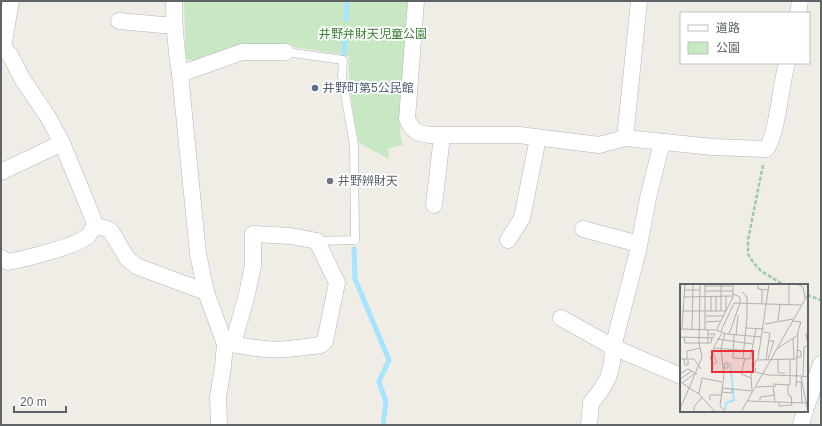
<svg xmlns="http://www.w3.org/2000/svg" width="822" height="426" font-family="Helvetica,'Noto Sans JP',sans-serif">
<rect width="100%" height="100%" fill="#f0ece6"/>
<!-- green -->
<path fill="#c7e8c2" d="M184,1H408L400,133L403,145L388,148L389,159L359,143C353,115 348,85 349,56L289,46L241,45L194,61L186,58Z"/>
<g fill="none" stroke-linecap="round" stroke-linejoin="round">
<!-- stream -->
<g stroke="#a7e4ff" stroke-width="5">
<polyline points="346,20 347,1"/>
<polyline points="344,54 345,31"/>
<polyline points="354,249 355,279 389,360 379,382 386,402 383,425"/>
</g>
<defs>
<polyline id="service" points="286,52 343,60 342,76 354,145 355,240 315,241"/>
<g id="minor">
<path d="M174,1C174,26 176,50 180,74L198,254L206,292L225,344L223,367L218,397L219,425"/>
<path d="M416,1L407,119C413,132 417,133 430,135H519L599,145L625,138L713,147L766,149C777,138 781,82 787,63"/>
<polyline points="798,13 800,1"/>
<polyline points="119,21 174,26"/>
<polyline points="3,48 11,1"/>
<polyline points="180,74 242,52 286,52"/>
<polyline points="625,138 639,1"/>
<polyline points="1,172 62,143"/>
<polyline points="434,205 442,136"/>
<polyline points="95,225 110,230 127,258 136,266 206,292"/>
<polyline points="583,229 639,244"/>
<polyline points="508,240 522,218 538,138"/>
<path d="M1,258L8,262C24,259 77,246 88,236C90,233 93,229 95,225L92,216L62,143L48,117L23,80L10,55L3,48"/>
<polyline points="561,318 613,347 681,376"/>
<path d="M225,344C238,344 251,348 265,349C284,351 302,347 321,345L325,341L337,283L317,241L291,236L253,234V266L246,298L233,344"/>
<polyline points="807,405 821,364"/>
<polyline points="589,425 591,403 601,390 608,378 612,363 613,347 638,251 648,198 662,142"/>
<polyline points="801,425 805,411"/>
</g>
</defs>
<!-- service casing -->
<use href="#service" stroke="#b3b7bb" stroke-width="9"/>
<!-- minor casing -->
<use href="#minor" stroke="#b3b7bb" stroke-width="17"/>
<!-- path -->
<g stroke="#9ccca4" stroke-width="2.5" stroke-dasharray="4 2" stroke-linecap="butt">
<polyline points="763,165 748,240 748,254 753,262 761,271 784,285"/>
<polyline points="807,295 821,300"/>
</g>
<!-- service -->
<use href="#service" stroke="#fff" stroke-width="8"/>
<!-- minor -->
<use href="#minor" stroke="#fff" stroke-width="16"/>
</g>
<!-- markers -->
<circle fill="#5c6f8a" stroke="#fff" stroke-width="1.5" cx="315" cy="88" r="4"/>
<circle fill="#6b7280" stroke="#fff" stroke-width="1.5" cx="330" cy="181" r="4"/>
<g text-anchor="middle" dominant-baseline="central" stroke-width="3.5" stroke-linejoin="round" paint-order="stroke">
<!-- park labels -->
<g font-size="12" fill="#398132" stroke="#fff">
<text x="373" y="34">井野弁財天児童公園</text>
</g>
<!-- service labels -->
<g font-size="12" fill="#4e5e75" stroke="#fff" text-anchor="start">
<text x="323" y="88">井野町第5公民館</text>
</g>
<!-- worship labels -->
<g font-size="12" fill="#5b616d" stroke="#fff" text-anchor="start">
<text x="338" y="181">井野辨財天</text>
</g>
</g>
<!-- overview -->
<g transform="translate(680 284)">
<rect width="128" height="128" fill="#f0ece6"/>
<path fill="none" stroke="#a7e4ff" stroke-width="2" d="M45,126L46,119L54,116L50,79"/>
<path fill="none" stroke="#b1b1af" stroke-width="1" d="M78,0V5L89,6M117,0L123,3L125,14M25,2H52M82,5V20M4,6H20M25,7H53M63,8L67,13V32L63,74M4,13L53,12M109,20V0M2,27H46V12M31,27V12M36,27V12M41,27V0M26,32H44M98,37L100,20M112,37L121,38L118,47L116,103M25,38L40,37M85,40L113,35M66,44L84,45M0,45L36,46L47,50L82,53M2,45L5,0M12,45L13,0M37,45L53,13V0M25,46V0M41,47L54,19L121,21M83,48L90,49L86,75M126,49L128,62M49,50L60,19V13L53,10M54,51L53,74L70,75L76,45M56,51L58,31M0,53L33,54L35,50H28M4,53L5,59H31L32,53M113,54L114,75M37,55L73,60M28,59V46M34,64L72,67M98,64L118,51M33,70L30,73L33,80L37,78L33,70L34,63L42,49M116,73H121V67L117,66M65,74L61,90L71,94M0,75H14L21,85M4,75L5,81H8V76M7,75V67L20,64M78,75L89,0M88,75L94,57H89M98,76V89H105M44,84H48V79H45L44,84M76,84L75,88L88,91L122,92M0,90L8,85L17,90M15,90L22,73L19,59L20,0M15,90L9,104L19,110L35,128M123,92L124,63L128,62M0,95L12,87M0,97L9,104L0,125M116,98H121L122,119M2,99L14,90M93,100L110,101V75M76,103L96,102M93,103L95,117M42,104L72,107M72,107L71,92L76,76L116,75M41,108L52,109V104M19,110L22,94L42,98M30,116V111H41M80,116V113L95,111M68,117L128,119M99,118V122L112,121L111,112L108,111V101M14,128V123L22,113M45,128L40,122L44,91L41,64L45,49M61,128L128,10M128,128L121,93L128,92"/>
<path fill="#ed2f39" fill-opacity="0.15" stroke="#ed2f39" stroke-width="2" d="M32,67H73V88H32Z"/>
<rect width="128" height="128" fill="none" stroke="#5d6367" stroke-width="2"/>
</g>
<!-- border -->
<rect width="822" height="426" fill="none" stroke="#5d6367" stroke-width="4"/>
<!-- legend -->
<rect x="680" y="12" width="130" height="52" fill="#ffffff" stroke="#bec1c2"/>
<rect x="688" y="25" width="20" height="6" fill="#ffffff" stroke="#bec1c2"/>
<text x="716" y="32" font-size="12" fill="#5d6367">道路</text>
<rect x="688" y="42" width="20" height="12" fill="#c7e8c2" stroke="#bec1c2"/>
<text x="716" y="52" font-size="12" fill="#5d6367">公園</text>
<!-- scale -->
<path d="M14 406v6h52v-6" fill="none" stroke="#5d6367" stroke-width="2"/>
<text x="20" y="406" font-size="12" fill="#5d6367" stroke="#ffffff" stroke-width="3" paint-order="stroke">20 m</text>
</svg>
